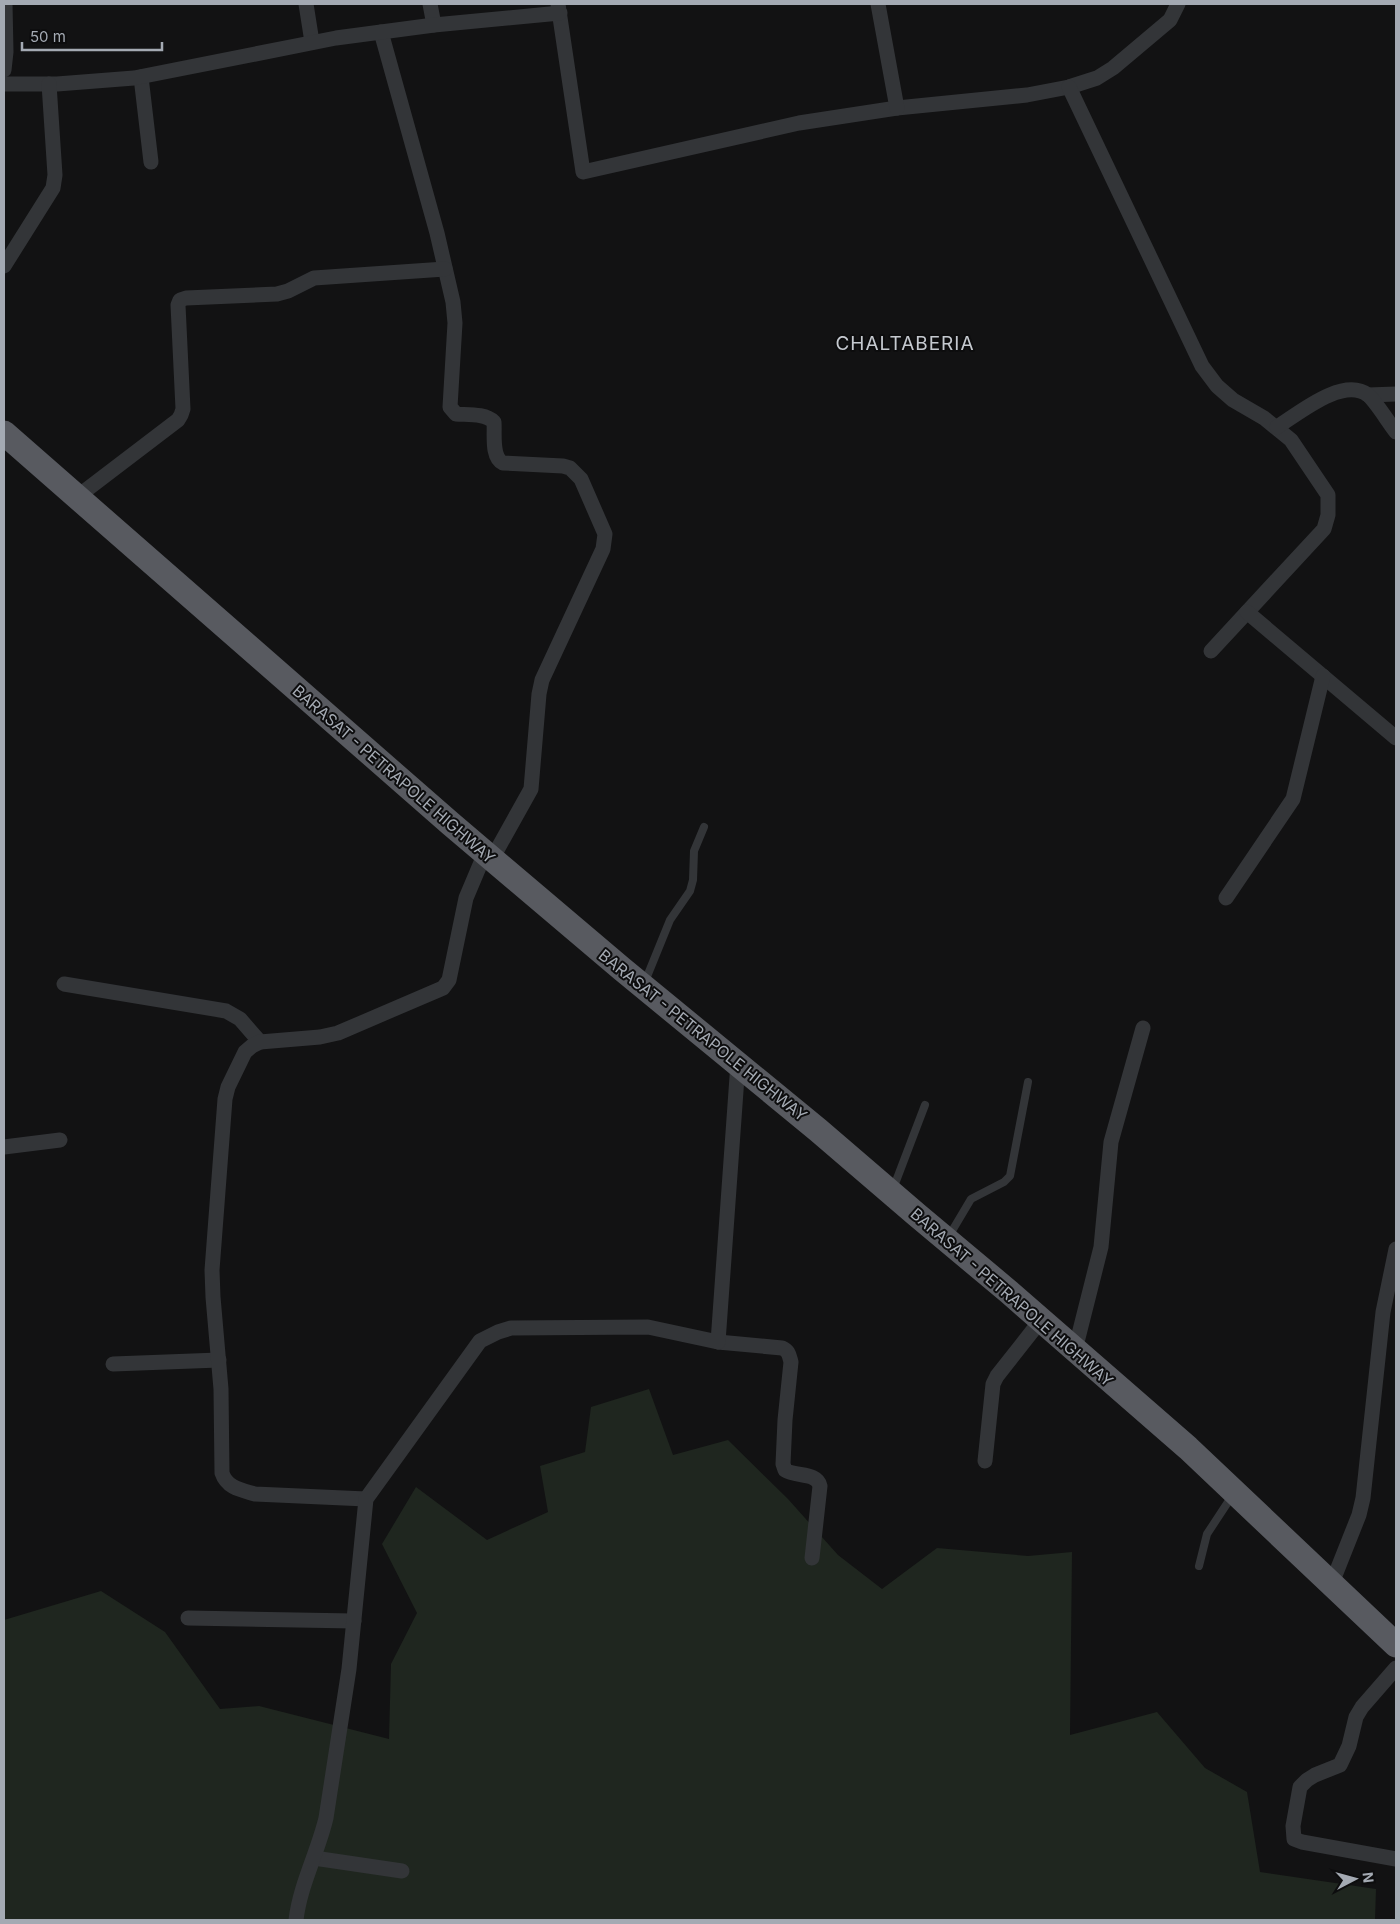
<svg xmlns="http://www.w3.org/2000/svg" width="1400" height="1924" font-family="Inter,sans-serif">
<rect width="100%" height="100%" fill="#121213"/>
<!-- green -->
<polygon fill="#1f261f" points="649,1389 673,1455 728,1440 788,1499 838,1555 882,1589 937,1548 1028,1556 1072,1552 1070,1735 1157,1712 1205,1768 1247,1792 1260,1872 1376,1889 1375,1920 4,1920 4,1620 101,1591 165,1632 220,1709 259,1706 389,1739 391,1664 417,1613 382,1544 416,1487 487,1540 548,1512 540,1466 585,1452 591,1407"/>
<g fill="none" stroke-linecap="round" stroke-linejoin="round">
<!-- service -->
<g stroke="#333538" stroke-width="8">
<polyline points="644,984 670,920 690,891 693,880 694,851 704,827"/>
<polyline points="893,1189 925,1105"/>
<polyline points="949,1236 971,1199 1004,1182 1010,1176 1028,1082"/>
<polyline points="1199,1566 1207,1534 1232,1496"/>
</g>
<!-- minor -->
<g stroke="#333538" stroke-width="15">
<polyline points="306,4 312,42"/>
<polyline points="430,4 434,25"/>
<polyline points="558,4 583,172 799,123 897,108 1027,95 1069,87 1097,78 1113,68 1170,20 1178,4"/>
<polyline points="878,4 897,108"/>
<path d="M381,32L437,233L453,302L455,323L450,407L456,414C467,415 485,413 494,422C495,434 491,457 503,463L563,466L570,468L581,479L605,534L603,549L542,680L539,694L531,789L492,859"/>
<polyline points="4,70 6,52 5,4"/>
<polyline points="141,77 151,162"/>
<polyline points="4,84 57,84 134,78 336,38 434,25 560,13"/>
<polyline points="1069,87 1202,366 1217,386 1233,400 1264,418 1291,440 1328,495 1328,515 1324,529 1211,651"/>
<polyline points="4,266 53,188 55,175 49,84"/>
<polyline points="1368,395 1396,394"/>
<path d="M1277,427C1298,414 1343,376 1368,395C1377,403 1388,422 1396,432"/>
<polyline points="77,497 178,420 181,415 183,409 178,305 180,300 186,298 277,294 288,291 314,278 445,269"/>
<polyline points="1247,612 1396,738"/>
<polyline points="1226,898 1293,799 1323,676"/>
<polyline points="64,984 226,1011 240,1019 260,1042"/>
<polyline points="4,1147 60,1140"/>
<path d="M718,1342L782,1348C789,1351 789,1355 791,1362L785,1420L783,1464L785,1470C796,1477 817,1472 820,1486L812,1558"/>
<polyline points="1075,1350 1101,1247 1111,1142 1143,1028"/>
<polyline points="113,1364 219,1360"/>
<polyline points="985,1461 993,1384 997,1376 1041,1320"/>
<path d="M366,1499L255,1494C241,1490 227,1488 222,1473L221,1389L213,1297L212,1270L225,1099L228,1087L245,1052L252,1046L260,1042L320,1037L338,1033L443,988L449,980L466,898L485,853"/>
<polyline points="1332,1583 1359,1515 1363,1498 1383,1312 1396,1249"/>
<polyline points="188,1618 354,1621"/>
<polyline points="1396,1668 1362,1707 1356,1717 1349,1746 1340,1765 1315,1775 1307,1780 1300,1787 1293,1826 1294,1839 1302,1842 1396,1859"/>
<polyline points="314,1858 402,1871"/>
<path d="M296,1920C300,1885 318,1852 326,1818L349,1669L366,1499L480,1341L498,1332L511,1328L648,1327L718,1342L738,1063"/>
</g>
<!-- trunk -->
<polyline stroke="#585a60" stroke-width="25" points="4,433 451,824 622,969 818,1130 917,1215 1009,1292 1188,1448 1396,1645"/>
</g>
<g text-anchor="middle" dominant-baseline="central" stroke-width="4" stroke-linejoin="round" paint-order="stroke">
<!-- street labels -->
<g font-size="16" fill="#a4aab3" stroke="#0d0d0e">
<text transform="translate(394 774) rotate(41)">BARASAT - PETRAPOLE HIGHWAY</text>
<text transform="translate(703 1035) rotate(39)">BARASAT - PETRAPOLE HIGHWAY</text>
<text transform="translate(1012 1297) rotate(41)">BARASAT - PETRAPOLE HIGHWAY</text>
</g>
<!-- quarter labels -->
<g font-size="19" letter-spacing="1" fill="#c5c9cf" stroke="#0d0d0e">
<text x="905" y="343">CHALTABERIA</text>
</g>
</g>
<!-- border -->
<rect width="1400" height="1924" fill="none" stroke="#a4aab3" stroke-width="10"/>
<!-- north arrow -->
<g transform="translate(1355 1879) rotate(84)" stroke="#0d0d0e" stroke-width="4" paint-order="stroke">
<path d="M0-4L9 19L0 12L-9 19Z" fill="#a4aab3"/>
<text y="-8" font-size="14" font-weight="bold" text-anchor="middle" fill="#a4aab3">N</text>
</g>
<!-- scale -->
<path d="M22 42v8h140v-8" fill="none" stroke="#a4aab3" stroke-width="2.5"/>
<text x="30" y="42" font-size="15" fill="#a4aab3" stroke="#0d0d0e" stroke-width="4" paint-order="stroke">50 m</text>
</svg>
